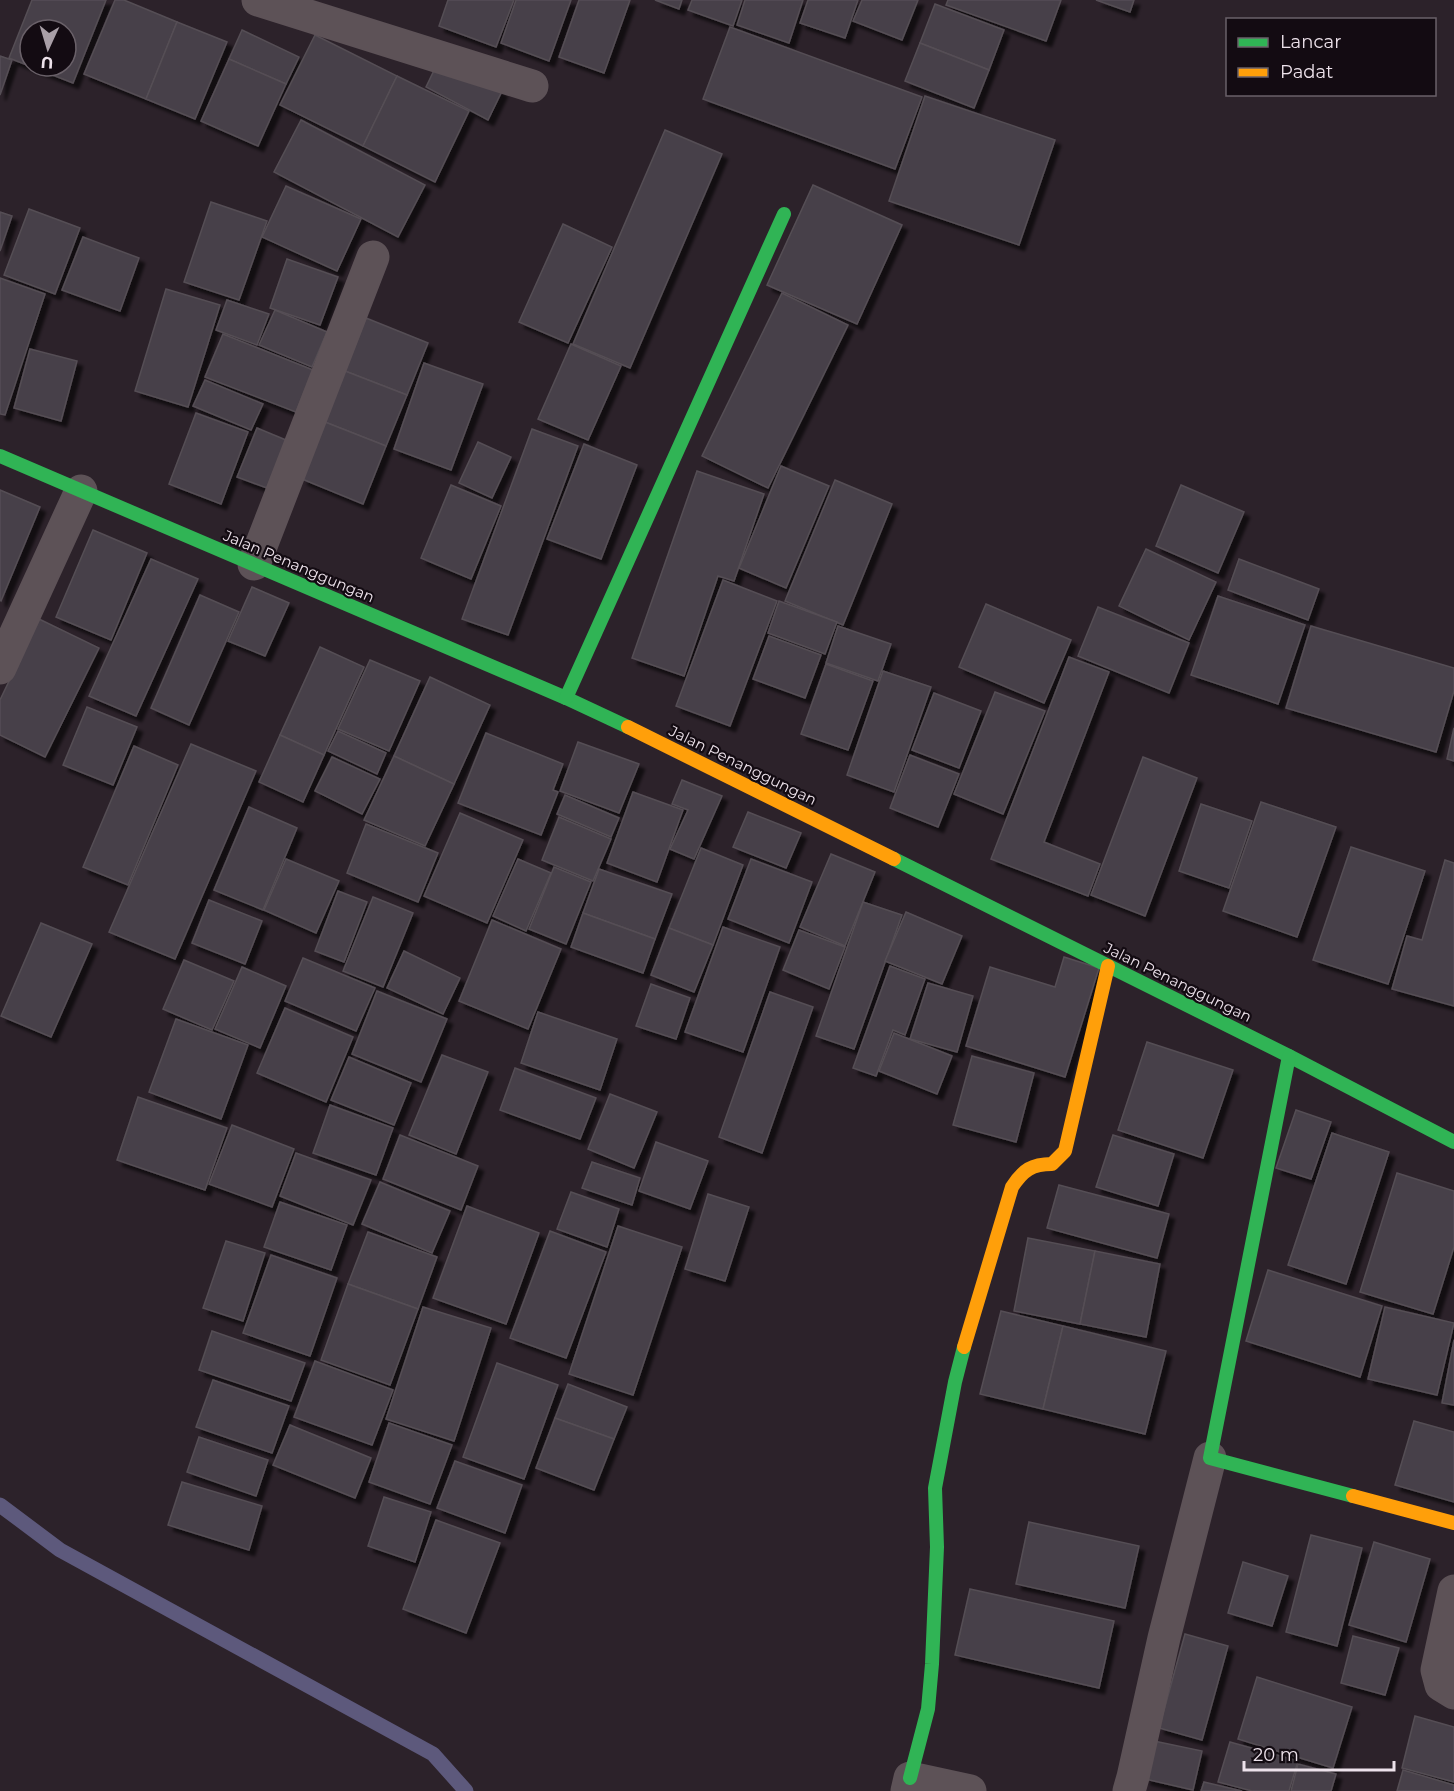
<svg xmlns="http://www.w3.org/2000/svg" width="1454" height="1791" font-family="Montserrat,sans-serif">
<defs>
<filter id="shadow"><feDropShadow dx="5.5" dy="5.5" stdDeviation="1.5" flood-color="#0009"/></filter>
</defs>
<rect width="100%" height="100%" fill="#2c222a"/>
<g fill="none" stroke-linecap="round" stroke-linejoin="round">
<!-- stream -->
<polyline stroke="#5d597c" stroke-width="15" points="0,1505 60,1550 433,1754 466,1791"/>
</g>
<!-- building -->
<g fill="#474148" stroke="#554e55" stroke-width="1.5" fill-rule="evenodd" filter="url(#shadow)">
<path d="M32,0H106L73,83L9,58ZM30,30H66V66H30Z"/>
<polygon points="115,0 124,0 177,22 146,99 84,74"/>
<polygon points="448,0 514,0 496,47 439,26"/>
<polygon points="516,0 571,0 549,61 501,43"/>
<polygon points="579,0 630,0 604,73 559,57"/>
<polygon points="655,0 682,0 679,9"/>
<polygon points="692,0 742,0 733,26 688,10"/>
<polygon points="745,0 803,0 789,43 737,25"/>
<polygon points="808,0 858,0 845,38 800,23"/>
<polygon points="862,0 918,0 902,40 853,21"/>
<polygon points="948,0 1061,0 1046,41 946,5"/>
<polygon points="1096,0 1134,0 1130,12"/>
<polygon points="935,4 1004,30 989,70 920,43"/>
<polygon points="177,22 227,42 195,119 146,99"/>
<polygon points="730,27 922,97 895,169 703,99"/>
<polygon points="242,30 299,57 286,84 229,59"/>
<polygon points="315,35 397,76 363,146 280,105"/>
<polygon points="920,43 989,70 974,108 905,81"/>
<polygon points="0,56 12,60 0,95"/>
<polygon points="440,58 502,91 488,120 426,87"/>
<polygon points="229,59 286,84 258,146 201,121"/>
<polygon points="397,76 469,111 435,182 363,146"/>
<polygon points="925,96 1055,140 1019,245 889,201"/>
<polygon points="301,120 425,185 398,237 274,172"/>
<polygon points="665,130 722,154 630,368 573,344"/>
<polygon points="813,185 902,225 857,324 767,285"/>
<polygon points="286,186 361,219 337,271 262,237"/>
<polygon points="211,202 267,221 239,300 184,282"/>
<polygon points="29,209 80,228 55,294 4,275"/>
<polygon points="0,212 12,216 0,251"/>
<polygon points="563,224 612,247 568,343 519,322"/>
<polygon points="83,237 139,258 120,311 62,290"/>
<polygon points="287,259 338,277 320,325 270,308"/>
<polygon points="0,278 45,294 5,415 0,414"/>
<polygon points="166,289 220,305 188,407 135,391"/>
<polygon points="782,293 848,325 768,488 702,456"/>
<polygon points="227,300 269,314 257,345 216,330"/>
<polygon points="275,310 327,332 312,367 259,345"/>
<polygon points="366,318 428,343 407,395 345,371"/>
<polygon points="223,334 313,370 296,412 205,377"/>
<polygon points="571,344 621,366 588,440 538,419"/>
<polygon points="30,349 77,361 61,421 14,408"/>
<polygon points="424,363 483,384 451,470 394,449"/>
<polygon points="345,371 407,395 386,446 325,422"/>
<polygon points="205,380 263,404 251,430 193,406"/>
<polygon points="196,413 248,432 221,504 169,484"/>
<polygon points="325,422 386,446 363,504 302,479"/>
<polygon points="257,428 286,440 267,488 237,477"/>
<polygon points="532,429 578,446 508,635 462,619"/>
<polygon points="478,442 511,457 492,498 459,483"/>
<polygon points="584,444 637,465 601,559 547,539"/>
<polygon points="781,466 829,486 786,588 739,568"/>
<polygon points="697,471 764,494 734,581 718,576 684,676 632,658"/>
<polygon points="835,480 892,504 843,625 785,601"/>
<polygon points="451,485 501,506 471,579 421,558"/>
<polygon points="1181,485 1244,512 1218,573 1156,546"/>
<polygon points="0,490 40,507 1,601 0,600"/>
<polygon points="93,530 147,553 111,640 56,617"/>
<polygon points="1146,549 1216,582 1189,640 1119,606"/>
<polygon points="151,559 198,579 136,716 89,696"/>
<polygon points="1239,559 1319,589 1308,620 1228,590"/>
<polygon points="723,580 777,601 730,726 676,706"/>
<polygon points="252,587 289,603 265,656 228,641"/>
<polygon points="200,595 239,612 189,725 151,708"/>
<polygon points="1218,596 1305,625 1278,704 1191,675"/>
<polygon points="779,601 837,622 825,654 768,633"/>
<polygon points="986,604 1071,640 1044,703 959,667"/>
<polygon points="1098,607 1189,643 1169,693 1078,656"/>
<polygon points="39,619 99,648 45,757 0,735 0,700"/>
<polygon points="838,626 891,644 878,681 826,663"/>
<polygon points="1311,626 1454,668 1454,691 1436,752 1286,708"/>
<polygon points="769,636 821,655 805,698 753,679"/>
<polygon points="320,647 364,667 324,755 280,735"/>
<polygon points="1069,657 1109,672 1044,842 1100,864 1088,896 991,859"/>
<polygon points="370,660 420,681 389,751 338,729"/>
<polygon points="826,664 873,681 848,750 801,734"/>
<polygon points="883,671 931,687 894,792 847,775"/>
<polygon points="430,677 490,705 454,784 394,756"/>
<polygon points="995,692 1045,711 1003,814 954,794"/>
<polygon points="934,693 981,711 959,768 912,750"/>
<polygon points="87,707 137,727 113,785 63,765"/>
<polygon points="1454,728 1454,761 1447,759"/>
<polygon points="338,731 386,753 377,774 328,751"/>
<polygon points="486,733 563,764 553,790 558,792 541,835 458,803"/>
<polygon points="280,735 324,755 303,802 259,782"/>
<polygon points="578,742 639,764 619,813 560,791"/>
<polygon points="191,744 256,771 175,959 109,932"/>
<polygon points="134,746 178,765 128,885 83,867"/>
<polygon points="910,755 959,774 938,827 890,808"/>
<polygon points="394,756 454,784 425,846 364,820"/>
<polygon points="332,757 380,779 362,814 315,791"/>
<polygon points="1143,757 1197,778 1145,916 1091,895"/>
<polygon points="682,780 722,796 694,859 670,849 688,810 672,804"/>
<polygon points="633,792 683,810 657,882 607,863"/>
<polygon points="565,795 619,818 611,837 557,814"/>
<polygon points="1261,802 1336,827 1297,937 1223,911"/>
<polygon points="1201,804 1252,821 1229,888 1179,871"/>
<polygon points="249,807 297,828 263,910 214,890"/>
<polygon points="748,812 801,833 786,868 733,847"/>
<polygon points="460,813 523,840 487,923 424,896"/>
<polygon points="559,817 611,839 593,881 542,860"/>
<polygon points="366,824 438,853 418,902 347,873"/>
<polygon points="1351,847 1425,871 1388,984 1313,960"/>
<polygon points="701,848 743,865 713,945 669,928"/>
<polygon points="831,854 875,872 845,946 800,927"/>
<polygon points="286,859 339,881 316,933 264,910"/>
<polygon points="518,859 551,873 526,931 493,916"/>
<polygon points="751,859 812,882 789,943 728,919"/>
<polygon points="1445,860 1454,863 1454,1006 1392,989 1407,936 1422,940"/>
<polygon points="554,867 591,882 566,944 529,929"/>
<polygon points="599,869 672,894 655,939 583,913"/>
<polygon points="338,891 367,902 344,962 315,951"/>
<polygon points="373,897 413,913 383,987 343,971"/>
<polygon points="209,900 262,921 245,964 192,943"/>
<polygon points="863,902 902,915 854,1049 816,1036"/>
<polygon points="906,912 962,936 942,984 885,961"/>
<polygon points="583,913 655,939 643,973 571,947"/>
<polygon points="492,920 561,949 528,1029 459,1001"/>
<polygon points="41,923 92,944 51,1037 1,1016"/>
<polygon points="723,927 780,947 743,1052 685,1032"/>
<polygon points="669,928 713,945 694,992 651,975"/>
<polygon points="799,930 845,947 829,989 783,970"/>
<polygon points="404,951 460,978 443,1014 387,988"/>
<polygon points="1064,957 1099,968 1065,1077 966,1046 990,967 1055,987"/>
<polygon points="303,958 375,988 356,1031 285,1001"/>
<polygon points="184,960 234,981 212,1030 163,1009"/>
<polygon points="890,966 925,979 905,1035 893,1030 876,1076 853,1068"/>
<polygon points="242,967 286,986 260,1048 215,1029"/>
<polygon points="928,983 973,996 957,1052 910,1039"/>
<polygon points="651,984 690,998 676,1039 636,1026"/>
<polygon points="377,991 447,1019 421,1082 352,1054"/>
<polygon points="770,992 813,1007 762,1153 719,1137"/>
<polygon points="285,1008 353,1037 326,1102 257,1073"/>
<polygon points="538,1012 617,1039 600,1090 521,1063"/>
<polygon points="176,1019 248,1045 221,1119 149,1092"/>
<polygon points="894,1033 952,1056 937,1094 879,1071"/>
<polygon points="1147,1042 1233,1070 1203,1158 1118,1130"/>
<polygon points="442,1055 488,1072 456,1154 409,1135"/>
<polygon points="972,1056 1034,1073 1016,1142 953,1125"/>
<polygon points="349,1057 411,1083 394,1125 331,1100"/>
<polygon points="515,1068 596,1098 580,1139 500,1110"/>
<polygon points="610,1094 657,1112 634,1168 588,1149"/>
<polygon points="138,1097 227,1128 205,1190 117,1160"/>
<polygon points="330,1105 393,1128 376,1175 313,1153"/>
<polygon points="1296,1110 1331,1122 1311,1179 1276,1168"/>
<polygon points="232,1125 294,1149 272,1207 209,1184"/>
<polygon points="1332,1133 1389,1152 1346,1284 1288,1265"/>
<polygon points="400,1135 478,1166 461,1210 383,1179"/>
<polygon points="1113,1135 1174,1154 1158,1206 1096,1187"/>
<polygon points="656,1142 708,1161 690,1209 639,1191"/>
<polygon points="296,1153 371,1180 353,1225 280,1196"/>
<polygon points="592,1162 640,1178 632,1205 582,1188"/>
<polygon points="1397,1173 1454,1191 1454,1247 1433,1314 1360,1292"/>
<polygon points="380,1182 450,1211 432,1253 362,1224"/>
<polygon points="1059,1185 1169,1214 1157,1258 1047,1228"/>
<polygon points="571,1192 619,1209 607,1247 557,1229"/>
<polygon points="708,1194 749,1207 725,1281 685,1269"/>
<polygon points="280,1202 347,1225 331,1270 264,1247"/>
<polygon points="467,1206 539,1233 506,1324 433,1298"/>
<polygon points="618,1226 682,1247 633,1395 569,1374"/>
<polygon points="550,1231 606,1252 566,1358 510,1338"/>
<polygon points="368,1232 437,1257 418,1309 348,1284"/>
<polygon points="1028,1238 1095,1251 1080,1324 1014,1311"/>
<polygon points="226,1241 265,1253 243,1321 203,1308"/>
<polygon points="1095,1251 1160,1264 1146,1337 1080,1324"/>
<polygon points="271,1255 337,1278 310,1356 243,1333"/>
<polygon points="1268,1270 1382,1306 1360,1377 1246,1341"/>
<polygon points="348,1284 418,1309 390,1385 321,1360"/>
<polygon points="423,1307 491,1328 454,1441 386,1419"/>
<polygon points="1385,1307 1454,1323 1437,1395 1368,1379"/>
<polygon points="1001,1311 1063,1326 1043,1409 980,1394"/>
<polygon points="1063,1326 1166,1351 1145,1434 1043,1409"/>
<polygon points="212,1331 305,1363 291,1401 199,1370"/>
<polygon points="1454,1340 1454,1405 1442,1403"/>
<polygon points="315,1361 393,1390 372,1445 294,1417"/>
<polygon points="497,1363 558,1385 524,1479 463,1457"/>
<polygon points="213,1380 289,1406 272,1453 196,1427"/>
<polygon points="568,1384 627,1407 614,1439 555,1418"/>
<polygon points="555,1418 614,1439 594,1490 536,1468"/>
<polygon points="1414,1421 1454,1432 1454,1502 1395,1485"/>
<polygon points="389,1423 452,1445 430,1504 369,1482"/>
<polygon points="290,1425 371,1458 355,1498 273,1465"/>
<polygon points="199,1437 268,1460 256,1496 187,1472"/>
<polygon points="455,1461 522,1485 505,1533 437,1508"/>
<polygon points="182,1482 262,1506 249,1550 168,1525"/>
<polygon points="384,1497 431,1512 415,1562 368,1546"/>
<polygon points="436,1520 500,1543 466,1633 403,1609"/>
<polygon points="1029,1522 1139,1546 1125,1608 1016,1584"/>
<polygon points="1311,1535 1362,1548 1337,1646 1286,1632"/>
<polygon points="1374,1542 1430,1559 1406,1642 1349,1625"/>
<polygon points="1243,1562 1288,1576 1272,1626 1228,1613"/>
<polygon points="970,1589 1114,1621 1099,1688 955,1655"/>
<polygon points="1185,1634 1228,1646 1202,1740 1159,1728"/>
<polygon points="1353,1636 1399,1648 1385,1695 1341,1683"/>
<polygon points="1257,1677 1352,1707 1333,1768 1238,1739"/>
<polygon points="1415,1716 1454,1727 1454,1782 1402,1768"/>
<polygon points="1154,1741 1202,1751 1193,1790 1145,1779"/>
<polygon points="1230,1742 1298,1761 1289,1791 1252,1791 1218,1782"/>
<polygon points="1298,1764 1336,1774 1331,1791 1291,1791"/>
<polygon points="1403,1770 1454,1785 1454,1791 1397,1791"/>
<polygon points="1204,1782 1242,1791 1201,1791"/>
</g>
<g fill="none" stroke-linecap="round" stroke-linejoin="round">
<!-- street -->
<g stroke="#5d5257" stroke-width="33">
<polyline points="258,0 532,86"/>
<polyline points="254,564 373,257"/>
<polyline points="0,668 81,491"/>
<polyline points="1454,1591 1437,1670 1441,1685 1454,1693"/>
<polyline points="907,1791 910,1778 970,1791"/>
<polyline points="1129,1791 1133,1777 1164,1638 1210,1458"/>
</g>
<!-- fast -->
<g stroke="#30b455" stroke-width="14">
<polyline points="0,456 566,698 628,727"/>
<polyline points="566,698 784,214"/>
<polyline points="894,859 1289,1056 1454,1142"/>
<polyline points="1289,1056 1210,1458 1353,1496"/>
<polyline points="910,1778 928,1709 932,1664 937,1547 935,1488 955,1382 964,1347"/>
</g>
<!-- slow -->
<g stroke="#ff9f0a" stroke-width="14">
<polyline points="628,727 894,859"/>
<path d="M964,1347L1012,1187C1023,1170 1032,1164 1052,1164L1065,1151L1108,966"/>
<polyline points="1353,1496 1454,1523"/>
</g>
</g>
<g text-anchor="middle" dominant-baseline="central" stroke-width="4.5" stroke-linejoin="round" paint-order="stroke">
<!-- street labels -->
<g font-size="15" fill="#ede2eb" stroke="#130b12">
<text transform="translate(299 566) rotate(23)">Jalan Penanggungan</text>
<text transform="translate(743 765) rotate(26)">Jalan Penanggungan</text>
<text transform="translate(1178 982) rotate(26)">Jalan Penanggungan</text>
</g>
</g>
<!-- legend -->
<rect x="1226" y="18" width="210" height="78" fill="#130b12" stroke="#6a6169" stroke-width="1.5"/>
<rect x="1238" y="38" width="30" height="9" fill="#30b455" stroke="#6a6169" stroke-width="1.5"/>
<text x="1280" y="48" font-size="18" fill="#ede2eb">Lancar</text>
<rect x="1238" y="68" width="30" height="9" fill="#ff9f0a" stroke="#6a6169" stroke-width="1.5"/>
<text x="1280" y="78" font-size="18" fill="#ede2eb">Padat</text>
<!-- north arrow -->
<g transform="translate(48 48) rotate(184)"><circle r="28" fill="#130b12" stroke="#6a6169" stroke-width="1.5"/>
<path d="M0-4.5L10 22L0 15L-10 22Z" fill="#a99fa7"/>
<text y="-9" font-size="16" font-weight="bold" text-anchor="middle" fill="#ede2eb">U</text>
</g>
<!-- scale -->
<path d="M1244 1761v9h150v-9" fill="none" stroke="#ede2eb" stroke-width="3"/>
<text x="1253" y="1761" font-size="18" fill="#ede2eb" stroke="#130b12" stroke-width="4.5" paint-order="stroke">20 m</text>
</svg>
